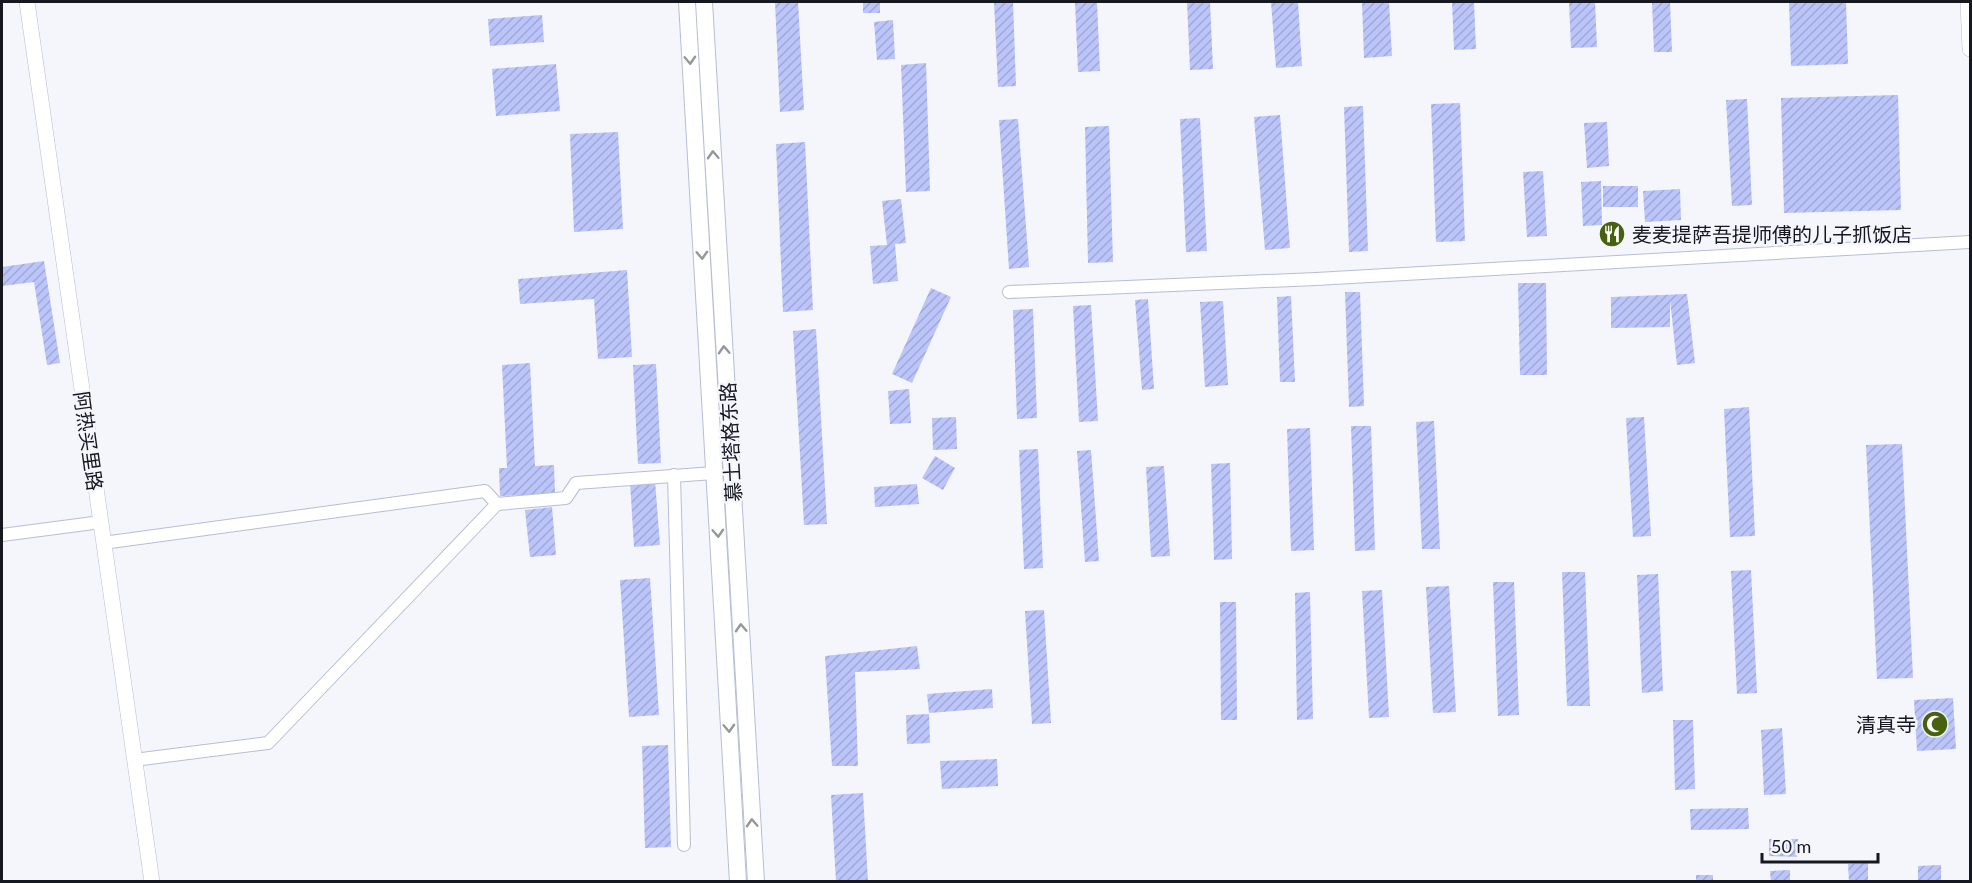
<svg xmlns="http://www.w3.org/2000/svg" width="1972" height="883" font-family="Lato,'Noto Sans SC',sans-serif">
<defs>
<pattern id="building-hatch" width="6" height="6" patternUnits="userSpaceOnUse" patternTransform="scale(1.5)"><rect width="6" height="6" fill="#bbc5fa"/><path d="M-1 1l2-2M0 6l6-6M5 7l2-2" fill="none" stroke="#a0a8d6"/></pattern>
</defs>
<rect width="100%" height="100%" fill="#f4f6fb"/>
<!-- building -->
<g fill="url(#building-hatch)">
<polygon points="775,2 798,2 804,110 780,112"/>
<rect x="863" y="2" width="17" height="11"/>
<polygon points="994,2 1013,2 1016,86 998,87"/>
<polygon points="1075,2 1097,2 1100,71 1078,72"/>
<polygon points="1187,2 1210,2 1213,69 1190,70"/>
<polygon points="1271,2 1298,2 1302,66 1276,68"/>
<polygon points="1362,2 1389,2 1392,56 1364,58"/>
<polygon points="1452,2 1474,2 1476,49 1454,50"/>
<polygon points="1569,2 1595,2 1597,47 1571,48"/>
<polygon points="1652,2 1670,2 1672,52 1654,52"/>
<polygon points="1789,2 1846,2 1848,64 1791,66"/>
<polygon points="542,15 544,42 490,46 488,19"/>
<polygon points="893,20 895,59 877,60 874,22"/>
<polygon points="926,63 930,191 906,192 901,65"/>
<polygon points="556,64 560,111 496,116 492,69"/>
<polygon points="1898,95 1901,210 1784,213 1781,98"/>
<polygon points="1747,99 1752,205 1732,206 1726,100"/>
<polygon points="1460,103 1465,241 1436,242 1431,104"/>
<polygon points="1363,106 1368,251 1349,252 1344,107"/>
<polygon points="1280,115 1290,248 1265,250 1254,117"/>
<polygon points="1200,118 1207,251 1186,252 1180,119"/>
<polygon points="1018,119 1029,267 1009,269 999,120"/>
<polygon points="1607,122 1609,166 1587,168 1584,123"/>
<polygon points="1109,126 1113,262 1088,263 1085,127"/>
<polygon points="618,132 623,229 574,232 570,134"/>
<polygon points="805,142 813,310 783,312 776,144"/>
<polygon points="1543,171 1547,236 1527,237 1523,172"/>
<polygon points="1601,181 1602,225 1583,226 1581,182"/>
<rect x="1603" y="186" width="35" height="21"/>
<polygon points="1680,189 1681,220 1645,222 1643,191"/>
<polygon points="901,199 906,243 895,244 898,281 873,284 870,246 887,245 882,201"/>
<polygon points="44,261 60,363 47,365 34,282 2,286 2,267"/>
<polygon points="627,270 632,357 598,359 594,299 520,304 518,279"/>
<polygon points="1518,283 1546,283 1547,375 1520,375"/>
<polygon points="931,288 951,297 912,383 892,374"/>
<polygon points="1345,292 1360,292 1364,406 1349,407"/>
<polygon points="1687,294 1695,363 1677,365 1670,300 1670,327 1611,328 1611,297"/>
<polygon points="1291,296 1295,382 1280,382 1277,297"/>
<polygon points="1148,299 1154,389 1142,390 1135,300"/>
<polygon points="1223,301 1228,385 1205,387 1200,302"/>
<polygon points="1091,305 1098,421 1079,422 1073,306"/>
<polygon points="1033,309 1037,418 1017,419 1013,310"/>
<polygon points="816,329 827,524 804,525 793,331"/>
<polygon points="530,363 535,466 554,465 555,494 500,496 499,468 507,468 502,365"/>
<polygon points="656,364 661,463 638,464 633,365"/>
<polygon points="909,389 911,423 890,424 888,391"/>
<polygon points="1749,407 1755,536 1730,537 1724,409"/>
<polygon points="956,417 957,449 933,450 932,418"/>
<polygon points="1644,417 1651,536 1633,537 1626,418"/>
<polygon points="1434,421 1440,549 1422,549 1416,422"/>
<polygon points="1351,426 1371,426 1375,550 1355,551"/>
<polygon points="1310,428 1314,550 1291,551 1287,429"/>
<polygon points="1902,444 1913,678 1877,679 1866,445"/>
<polygon points="1038,449 1043,568 1024,569 1019,450"/>
<polygon points="1091,450 1099,561 1085,562 1077,451"/>
<polygon points="935,456 955,468 943,490 922,478"/>
<polygon points="1230,463 1232,559 1214,560 1211,464"/>
<polygon points="1164,466 1170,556 1151,557 1146,467"/>
<polygon points="655,481 660,545 634,547 630,482"/>
<polygon points="917,484 919,504 875,507 874,487"/>
<polygon points="552,507 556,555 530,557 525,510"/>
<polygon points="1751,570 1757,693 1737,694 1731,571"/>
<polygon points="1562,572 1585,572 1590,706 1567,706"/>
<polygon points="1658,574 1663,691 1642,693 1637,575"/>
<polygon points="650,578 659,715 629,717 620,580"/>
<polygon points="1493,582 1514,582 1519,715 1498,716"/>
<polygon points="1449,586 1456,712 1433,713 1426,587"/>
<polygon points="1382,590 1389,717 1369,718 1362,591"/>
<polygon points="1310,592 1313,719 1297,720 1295,593"/>
<polygon points="1220,602 1236,602 1237,720 1221,720"/>
<polygon points="1044,610 1051,723 1032,724 1025,611"/>
<polygon points="917,646 920,669 855,672 858,766 832,766 825,656"/>
<polygon points="992,689 993,708 929,713 927,694"/>
<polygon points="1953,698 1956,749 1917,751 1914,700"/>
<polygon points="929,714 930,743 907,744 906,715"/>
<polygon points="1673,720 1693,720 1695,789 1675,790"/>
<polygon points="1782,728 1786,794 1764,795 1761,730"/>
<polygon points="668,745 671,847 645,848 642,746"/>
<polygon points="997,759 998,786 942,789 940,761"/>
<polygon points="863,793 868,882 836,882 831,795"/>
<polygon points="1748,808 1749,829 1691,830 1690,809"/>
<polygon points="1769,839 1798,839 1797,857 1769,856"/>
<polygon points="1868,863 1868,882 1849,882 1848,864"/>
<polygon points="1941,865 1941,882 1918,882 1918,866"/>
<polygon points="1790,870 1790,882 1771,882 1770,871"/>
<rect x="1696" y="875" width="17" height="7"/>
</g>
<g fill="none" stroke-linecap="round" stroke-linejoin="round">
<defs>
<g id="minor">
<polyline points="1009,292 1316,279 1970,242"/>
<polyline points="674,475 684,845"/>
<polyline points="2,535 101,522"/>
<polyline points="103,543 485,491 497,504 566,498 576,483 714,473"/>
<polyline points="134,760 268,743 497,504"/>
</g>
<g id="tertiary">
<polyline points="27,2 152,882"/>
<polyline points="1968,2 1970,49"/>
</g>
<g id="secondary">
<polyline points="687,2 738,882"/>
<polyline points="704,2 756,882"/>
</g>
</defs>
<!-- minor casing -->
<use href="#minor" stroke="#b7bdd7" stroke-width="14"/>
<!-- tertiary casing -->
<use href="#tertiary" stroke="#b7bdd7" stroke-width="16"/>
<!-- secondary casing -->
<use href="#secondary" stroke="#b7bdd7" stroke-width="18"/>
<!-- minor -->
<use href="#minor" stroke="#fff" stroke-width="12"/>
<!-- tertiary -->
<use href="#tertiary" stroke="#fff" stroke-width="15"/>
<!-- secondary -->
<use href="#secondary" stroke="#fff" stroke-width="16"/>
</g>
<!-- one-way arrows -->
<defs><path id="oneway-chevron" d="M-2-3.5L2.5 0L-2 3.5" fill="none" stroke-width="1.6" stroke-linecap="round" stroke-linejoin="round" transform="scale(1.5)"/></defs>
<g stroke="#96979b">
<use href="#oneway-chevron" transform="translate(690 60) rotate(87)"/>
<use href="#oneway-chevron" transform="translate(713 155) rotate(-93)"/>
<use href="#oneway-chevron" transform="translate(702 255) rotate(87)"/>
<use href="#oneway-chevron" transform="translate(724 350) rotate(-93)"/>
<use href="#oneway-chevron" transform="translate(718 533) rotate(87)"/>
<use href="#oneway-chevron" transform="translate(741 628) rotate(-93)"/>
<use href="#oneway-chevron" transform="translate(729 728) rotate(87)"/>
<use href="#oneway-chevron" transform="translate(752 823) rotate(-93)"/>
</g>
<!-- icons -->
<defs>
<symbol id="restaurant-disc" viewBox="-11 -11 22 22"><circle r="9.5" fill="#48610f" stroke="#f4f6fb"/><path d="M-5-6h1v4h1v-4h1v4h1v-4h1v5L-1.5 .5V6h-2V.5L-5-1ZM5-6V6H3V1.5H1.5Q1.5-4 5-6Z" fill="#fff"/></symbol>
<symbol id="mosque-disc" viewBox="-11 -11 22 22"><circle r="9.5" fill="#48610f" stroke="#f4f6fb"/><path d="M3.5-4.9A6 6 0 1 0 3.5 4.9A5 5 0 1 1 3.5-4.9Z" fill="#fff"/></symbol>
</defs>
<g fill-rule="evenodd">
<use href="#restaurant-disc" x="1597" y="219" width="30" height="30"/>
<use href="#mosque-disc" x="1920" y="709" width="30" height="30"/>
</g>
<g text-anchor="middle" dominant-baseline="central" stroke-width="5" stroke-linejoin="round" paint-order="stroke">
<!-- poi labels -->
<g font-size="20" fill="#161821" stroke="#f4f6fb" text-anchor="start">
<text x="1632" y="234">麦麦提萨吾提师傅的儿子抓饭店</text>
<text x="1916" y="724" text-anchor="end">清真寺</text>
</g>
<!-- street labels -->
<g font-size="20" fill="#161821" stroke="#f4f6fb">
<text transform="translate(89 441) rotate(82)">阿热买里路</text>
<text transform="translate(730 442) rotate(-93)">慕士塔格东路</text>
</g>
</g>
<!-- border -->
<rect width="1972" height="883" fill="none" stroke="#161821" stroke-width="6"/>
<!-- scale -->
<path d="M1762 853v9h116v-9" fill="none" stroke="#161821" stroke-width="3"/>
<text x="1771" y="853" font-size="18" fill="#161821" stroke="#f4f6fb" stroke-width="4.5" paint-order="stroke">50 m</text>
</svg>
